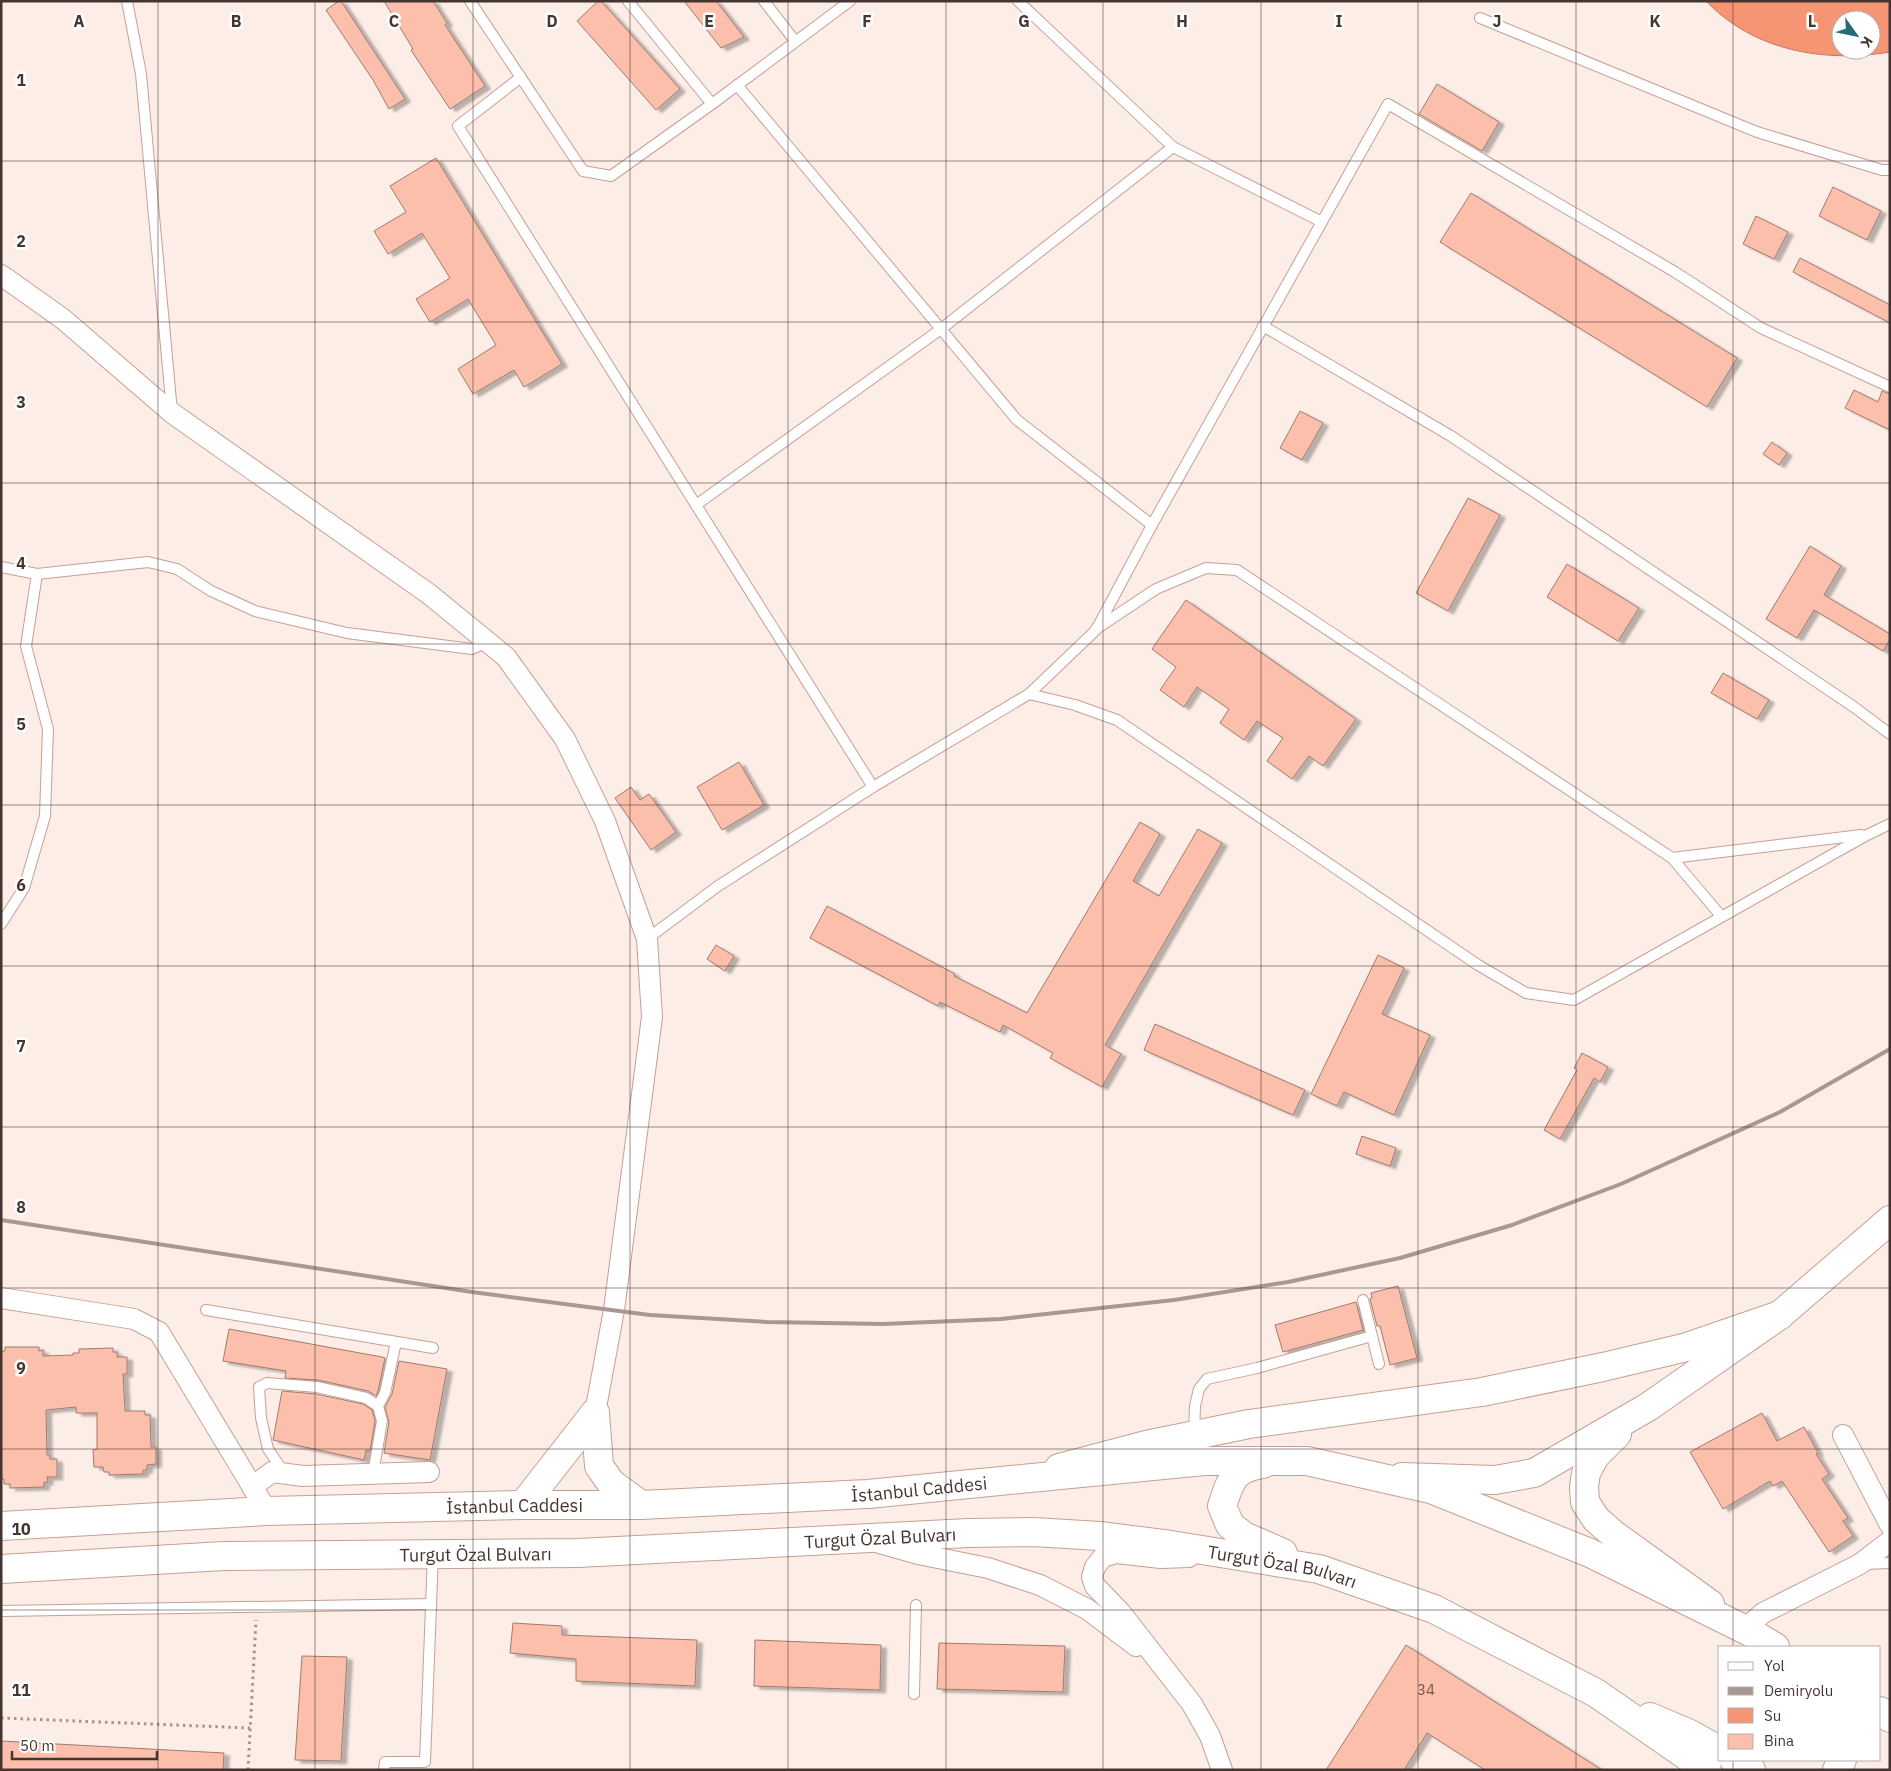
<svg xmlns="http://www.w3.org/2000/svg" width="1891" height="1771" font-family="'IBM Plex Sans',sans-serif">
<defs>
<filter id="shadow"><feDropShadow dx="5.5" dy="3" stdDeviation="1" flood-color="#0004"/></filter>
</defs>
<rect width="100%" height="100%" fill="#fdede7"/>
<!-- water -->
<path fill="#f59574" stroke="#c07860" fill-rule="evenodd" d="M1706,1H1890V52C1824,63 1754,51 1706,1ZM1841,20H1871V50H1841Z"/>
<!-- building -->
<g fill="#fcbfab" stroke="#9f7b6f" filter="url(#shadow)">
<polygon points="339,1 341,1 405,99 389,109 373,80 326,10"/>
<polygon points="384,1 433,1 447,23 445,25 485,86 450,109 411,50 413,49"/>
<polygon points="598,1 601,1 680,89 656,110 577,21"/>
<polygon points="684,1 716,1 744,37 721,48"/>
<polygon points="1437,84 1499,122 1482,151 1419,114"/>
<polygon points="436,158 562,364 524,387 514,370 473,394 458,369 496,345 468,299 430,322 416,299 450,278 422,233 388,254 374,231 406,212 390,186"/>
<polygon points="1833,187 1881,211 1867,240 1819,216"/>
<polygon points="1471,193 1737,358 1707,407 1440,242"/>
<polygon points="1756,216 1788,232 1774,259 1743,244"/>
<polygon points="1800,258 1890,305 1890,323 1793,272"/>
<polygon points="1854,390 1878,402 1882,391 1890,394 1890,430 1845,408"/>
<polygon points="1300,411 1323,423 1302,460 1280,448"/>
<polygon points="1772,442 1787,453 1779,465 1763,454"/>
<polygon points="1468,498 1500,515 1448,611 1416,593"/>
<polygon points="1810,546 1841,566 1824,595 1890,634 1890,639 1883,651 1814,610 1797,638 1766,619"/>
<polygon points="1567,564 1639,608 1618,641 1547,597"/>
<polygon points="1186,600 1356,719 1323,766 1309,756 1292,779 1267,761 1283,738 1257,721 1244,740 1220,723 1229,709 1197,687 1184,707 1160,690 1176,667 1152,649"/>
<polygon points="1723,673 1769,700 1757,719 1711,693"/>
<polygon points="739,762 764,805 722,830 697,787"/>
<polygon points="631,787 640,800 649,794 676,832 651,850 615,798"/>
<polygon points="1140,822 1160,834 1133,881 1159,896 1198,829 1222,843 1105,1045 1121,1054 1102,1087 1050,1058 1053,1053 1003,1025 1000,1032 940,1002 938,1006 810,938 827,906 955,974 954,976 1027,1013"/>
<polygon points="716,945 734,956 725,971 707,959"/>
<polygon points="1378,955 1404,968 1382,1014 1430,1035 1394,1115 1344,1092 1337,1106 1311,1094"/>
<polygon points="1155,1024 1305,1090 1293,1115 1144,1050"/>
<polygon points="1582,1053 1608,1067 1600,1082 1594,1078 1560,1139 1544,1130 1577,1070 1574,1068"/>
<polygon points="1362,1136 1396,1148 1390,1166 1356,1154"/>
<polygon points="1398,1286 1417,1358 1390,1365 1380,1326 1377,1326 1370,1299 1372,1298 1371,1293"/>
<polygon points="1356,1302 1363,1330 1283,1352 1275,1325"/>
<polygon points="229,1329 382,1357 385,1358 378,1391 376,1396 368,1391 318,1380 285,1378 286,1371 223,1361"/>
<polygon points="5,1347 39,1347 39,1351 43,1350 43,1356 73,1355 73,1353 79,1353 79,1349 113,1348 113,1352 117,1352 117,1357 127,1357 127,1374 123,1374 125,1411 145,1411 145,1415 150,1415 151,1447 156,1447 156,1464 147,1465 147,1470 143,1470 143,1474 109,1475 109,1472 104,1472 103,1467 94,1467 93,1450 97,1449 97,1413 76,1413 76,1407 46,1410 47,1455 49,1455 50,1459 57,1459 57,1477 47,1477 48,1482 44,1482 44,1487 10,1488 10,1484 4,1484 4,1479 1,1479 1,1351 5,1351"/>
<polygon points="399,1361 447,1369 430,1460 384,1453 389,1422 385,1407 392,1394"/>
<polygon points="282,1391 316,1394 363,1404 372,1410 375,1421 370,1451 366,1450 364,1460 273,1440"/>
<polygon points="1762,1413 1777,1441 1804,1427 1818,1453 1816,1454 1829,1474 1822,1479 1848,1518 1843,1521 1853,1536 1829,1552 1782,1481 1773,1486 1770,1481 1723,1509 1690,1452"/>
<polygon points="513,1623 562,1626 562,1635 697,1640 695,1686 576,1681 576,1659 510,1653"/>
<polygon points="755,1640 881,1645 880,1690 754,1686"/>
<polygon points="939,1643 1065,1646 1063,1692 937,1689"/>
<polygon points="1406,1645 1602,1770 1485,1770 1427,1733 1404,1770 1326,1770"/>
<polygon points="302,1656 347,1657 341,1761 295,1760"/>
<polygon points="1,1741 224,1753 223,1770 1,1770"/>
</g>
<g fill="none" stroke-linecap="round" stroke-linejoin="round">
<defs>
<g id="lane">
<polyline points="127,1 141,74 172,412"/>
<polyline points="470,1 583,171 611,176 712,104 850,1"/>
<polyline points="628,1 712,104"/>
<polyline points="764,1 795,41"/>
<polyline points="1018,1 1173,147 1322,222"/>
<polyline points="1480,18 1757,132 1882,170 1890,170"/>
<polyline points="521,77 458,126 873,787"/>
<polyline points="737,85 1017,420 1152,525"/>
<polyline points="1263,326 1451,436 1854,707 1890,734"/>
<polyline points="696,505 941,329 1173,147"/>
<polyline points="1,567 37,574 148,562 177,569 211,591 255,611 347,633 472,649 488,642"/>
<polyline points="1096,629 1156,589 1206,568 1237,570 1672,858 1721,916"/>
<polyline points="1029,694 1075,705 1117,720 1478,965 1526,993 1574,1000 1867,835 1890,824"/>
<polyline points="1672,858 1861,835"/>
<polyline points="1,924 24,888 45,816 48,729 26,646 37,574"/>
<polyline points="647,939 718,886 873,787 1029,694 1096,630 1152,525 1388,104 1675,272 1761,328 1890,387"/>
<polyline points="1363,1300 1379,1364"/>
<polyline points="206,1310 433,1348"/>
<polyline points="378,1406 385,1393 396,1342"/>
<polyline points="1194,1434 1195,1406 1199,1389 1207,1379 1257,1368 1372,1336"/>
<polyline points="285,1474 268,1449 261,1418 259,1387 267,1383 317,1387 366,1398 378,1406 382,1421 373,1474"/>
<polyline points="1864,1564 1890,1563"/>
<polyline points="1,1611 431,1604"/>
<polyline points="914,1694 916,1605"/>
<polyline points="384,1770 385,1762 425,1762 433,1554"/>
</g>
<g id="street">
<polyline points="1,275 63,319 172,413 429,594 506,657 565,739 605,821 647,939 652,1017 614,1310 595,1413"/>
<polyline points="1,1298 134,1319 159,1332 267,1511"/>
<polyline points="1843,1435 1890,1525"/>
<polyline points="252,1487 272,1472 303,1476 429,1472"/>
<polyline points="879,1543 918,1554 988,1568 1040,1585 1087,1609 1136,1646"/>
<polyline points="1189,1557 1161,1558 1117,1553 1103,1557 1095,1567 1092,1577 1095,1586 1121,1613 1192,1704 1210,1736 1222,1770"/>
<polyline points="1748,1631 1754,1621 1763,1613 1860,1564 1890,1541"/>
</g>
<g id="secondary">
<polyline points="1617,1434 1595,1456 1586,1473 1584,1487 1585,1502 1596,1519 1613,1534 1710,1604"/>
<polyline points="1059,1468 1146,1445 1249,1424 1482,1392 1603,1367 1687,1347 1780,1315"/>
<polyline points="1402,1477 1495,1480 1534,1473 1648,1407 1780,1315 1890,1220"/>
</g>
<g id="primary">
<polyline points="595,1413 599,1466 611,1483 641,1505"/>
<path d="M1263,1464C1232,1469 1231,1480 1222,1506L1230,1525L1244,1536L1283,1553"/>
<polyline points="523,1505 595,1413"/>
<path id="s1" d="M1,1526L267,1511L523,1505H641L868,1494L1204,1461H1307L1431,1489L1590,1553L1748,1631L1775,1647"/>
<path id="s2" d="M1,1569L224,1556L578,1553L968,1533L1033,1532L1100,1536L1171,1545L1319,1569L1434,1609L1596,1693L1707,1770"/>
<polyline points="1880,1711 1890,1718"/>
<polyline points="1650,1717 1690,1734 1720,1751"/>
<polyline points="1734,1760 1751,1770"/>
<polyline points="1837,1770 1842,1760"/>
</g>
</defs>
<!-- lane casing -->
<use href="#lane" stroke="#c6a093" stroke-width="12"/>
<!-- street casing -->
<use href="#street" stroke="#c6a093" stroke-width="22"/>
<!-- secondary casing -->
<use href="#secondary" stroke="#c6a093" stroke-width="30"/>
<!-- primary casing -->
<use href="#primary" stroke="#c6a093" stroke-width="30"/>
<!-- path -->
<g stroke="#a4948e" stroke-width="3" stroke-dasharray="2.5 4" stroke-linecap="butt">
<polyline points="1,1718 250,1728"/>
<polyline points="248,1770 256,1620"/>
</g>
<!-- lane -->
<use href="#lane" stroke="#fff" stroke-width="10"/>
<!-- street -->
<use href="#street" stroke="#fff" stroke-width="20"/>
<!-- secondary -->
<use href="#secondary" stroke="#fff" stroke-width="28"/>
<!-- primary -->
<use href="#primary" stroke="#fff" stroke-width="28"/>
<!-- rail -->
<polyline stroke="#a89892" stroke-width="4" points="1,1220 472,1292 650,1315 767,1322 883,1324 1001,1319 1174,1300 1288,1282 1400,1258 1512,1225 1621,1184 1780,1112 1890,1049"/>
</g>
<!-- grid -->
<path fill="none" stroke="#453530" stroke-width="1" stroke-opacity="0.55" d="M158,1V1770M315,1V1770M473,1V1770M630,1V1770M788,1V1770M946,1V1770M1103,1V1770M1261,1V1770M1418,1V1770M1576,1V1770M1733,1V1647M1,161H1890M1,322H1890M1,483H1890M1,644H1890M1,805H1890M1,966H1890M1,1127H1890M1,1288H1890M1,1449H1890M1,1610H1890M1733,1760V1770"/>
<g text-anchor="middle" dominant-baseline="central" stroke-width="5" stroke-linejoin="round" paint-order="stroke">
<!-- number labels -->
<g font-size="15" fill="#73584f">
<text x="1426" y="1689">34</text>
</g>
<!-- street labels -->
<g font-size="18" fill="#453530" stroke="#fff">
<text stroke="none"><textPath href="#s1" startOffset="919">İstanbul Caddesi</textPath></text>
<text stroke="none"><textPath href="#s1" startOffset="514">İstanbul Caddesi</textPath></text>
<text stroke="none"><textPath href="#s2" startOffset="880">Turgut Özal Bulvarı</textPath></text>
<text stroke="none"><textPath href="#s2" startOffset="475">Turgut Özal Bulvarı</textPath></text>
<text stroke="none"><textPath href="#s2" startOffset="1285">Turgut Özal Bulvarı</textPath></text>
</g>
</g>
<g font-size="16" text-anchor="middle" font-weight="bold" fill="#453530" stroke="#fff" stroke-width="5" stroke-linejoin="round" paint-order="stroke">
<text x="79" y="27">A</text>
<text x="236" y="27">B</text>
<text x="394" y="27">C</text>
<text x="552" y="27">D</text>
<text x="709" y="27">E</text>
<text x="867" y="27">F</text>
<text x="1024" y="27">G</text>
<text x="1182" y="27">H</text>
<text x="1339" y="27">I</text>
<text x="1497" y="27">J</text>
<text x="1655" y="27">K</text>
<text x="1812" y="27">L</text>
<text x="21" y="86">1</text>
<text x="21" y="247">2</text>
<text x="21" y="408">3</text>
<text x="21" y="569">4</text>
<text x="21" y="730">5</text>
<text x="21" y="891">6</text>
<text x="21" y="1052">7</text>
<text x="21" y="1213">8</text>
<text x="21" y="1374">9</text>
<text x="21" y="1535">10</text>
<text x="21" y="1696">11</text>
</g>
<!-- border -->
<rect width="1891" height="1771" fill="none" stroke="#453530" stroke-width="5"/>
<!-- legend -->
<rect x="1718" y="1646" width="162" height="115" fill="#ffffff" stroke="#b5aeac"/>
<rect x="1728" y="1662" width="25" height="8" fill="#ffffff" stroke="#b5aeac"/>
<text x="1764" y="1671" font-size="15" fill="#453530">Yol</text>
<rect x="1728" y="1687" width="25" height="8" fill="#a89892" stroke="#b5aeac"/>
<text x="1764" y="1696" font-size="15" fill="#453530">Demiryolu</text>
<rect x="1728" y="1708" width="25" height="15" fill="#f59574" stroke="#b5aeac"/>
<text x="1764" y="1721" font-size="15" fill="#453530">Su</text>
<rect x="1728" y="1734" width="25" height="15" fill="#fcbfab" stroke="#b5aeac"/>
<text x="1764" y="1746" font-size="15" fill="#453530">Bina</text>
<!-- north arrow -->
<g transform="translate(1856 35) rotate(123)"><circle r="24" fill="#ffffff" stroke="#b5aeac"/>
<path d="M0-4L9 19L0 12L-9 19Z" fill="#236d75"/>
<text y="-8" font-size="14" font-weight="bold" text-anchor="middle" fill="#453530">K</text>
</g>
<!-- scale -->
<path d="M12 1751v8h145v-8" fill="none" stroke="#453530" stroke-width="2.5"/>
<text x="20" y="1751" font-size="15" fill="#453530" stroke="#ffffff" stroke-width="4" paint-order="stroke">50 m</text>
</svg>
